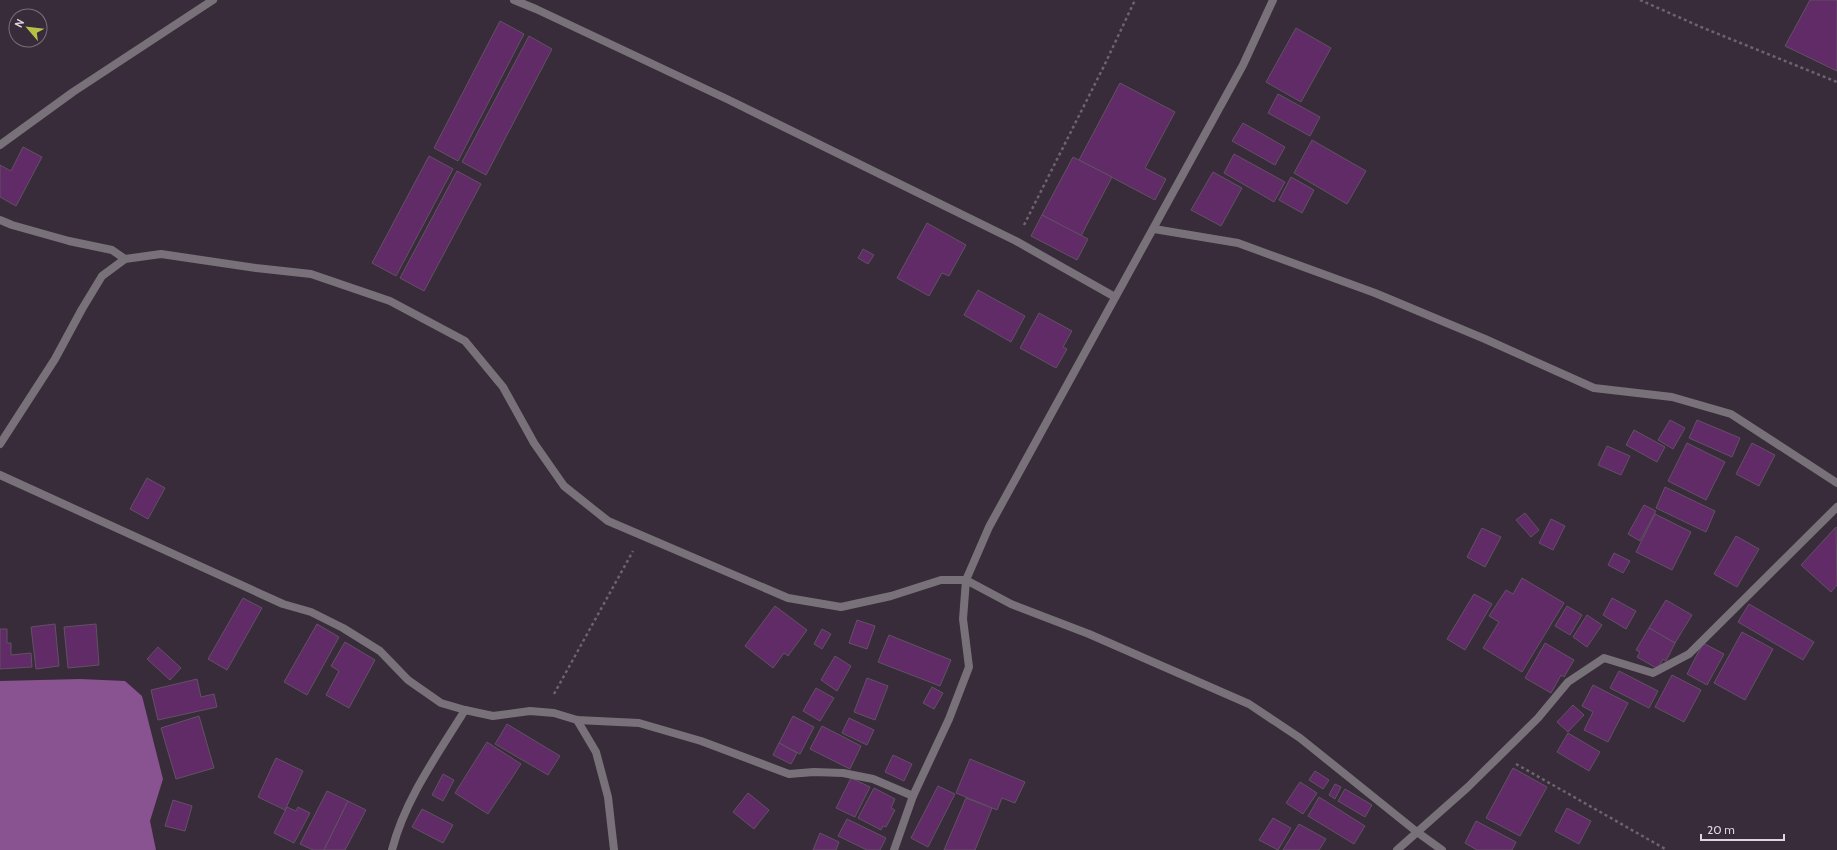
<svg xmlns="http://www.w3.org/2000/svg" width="1837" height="850" font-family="Cabin,sans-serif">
<rect width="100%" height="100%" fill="#382b3a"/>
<!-- forest -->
<polygon fill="#895290" points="80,679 125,681 142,696 163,779 150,821 156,850 0,850 0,681"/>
<!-- building -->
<g fill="#602b67" stroke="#615263">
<polygon points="1810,0 1837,0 1837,71 1785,46"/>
<polygon points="500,21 524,34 458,161 434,148"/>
<polygon points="1296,28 1331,48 1301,102 1266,82"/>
<polygon points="529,36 552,49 486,175 462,162"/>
<polygon points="1120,83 1175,112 1145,168 1166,179 1155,200 1079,160"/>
<polygon points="1278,94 1320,117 1310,136 1268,113"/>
<polygon points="1243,123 1285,147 1275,165 1232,141"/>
<polygon points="1312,140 1366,171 1347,204 1294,173"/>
<polygon points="23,147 42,157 16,206 0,197 0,165 11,171"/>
<polygon points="1234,154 1285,182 1274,202 1224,173"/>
<polygon points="429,156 453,169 396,276 372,263"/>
<polygon points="1073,157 1112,177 1081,236 1042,215"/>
<polygon points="457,171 481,184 424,291 400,278"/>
<polygon points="1213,172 1242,188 1221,226 1191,210"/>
<polygon points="1291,177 1314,190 1302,213 1279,200"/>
<polygon points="1042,215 1088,239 1077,260 1031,236"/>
<polygon points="927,223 966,245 949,276 942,273 929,296 897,278"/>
<polygon points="863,249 874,255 868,264 858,258"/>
<polygon points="978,290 1025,316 1011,342 964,315"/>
<polygon points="1039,313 1072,331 1063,347 1067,349 1056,368 1020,348"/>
<polygon points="1670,420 1685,428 1673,449 1658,440"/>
<polygon points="1697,420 1740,438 1732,457 1689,438"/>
<polygon points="1634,430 1665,447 1657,462 1626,445"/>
<polygon points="1687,443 1725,462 1706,500 1668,481"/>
<polygon points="1752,443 1775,455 1759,486 1736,474"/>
<polygon points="1607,446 1630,456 1621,475 1598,465"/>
<polygon points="147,478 165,488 148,519 130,509"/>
<polygon points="1665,487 1715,511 1706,532 1656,508"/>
<polygon points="1644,505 1656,511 1640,541 1628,534"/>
<polygon points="1525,513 1539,530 1531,537 1516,520"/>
<polygon points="1655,514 1691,532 1672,570 1636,552"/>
<polygon points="1551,519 1565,526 1553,550 1539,543"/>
<polygon points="1836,527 1837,585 1831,592 1801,565"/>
<polygon points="1482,528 1501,537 1485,567 1467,557"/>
<polygon points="1736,536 1759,549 1737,587 1714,574"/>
<polygon points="1614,553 1630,561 1623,573 1608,565"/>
<polygon points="1522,578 1564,603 1522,672 1483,648 1499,622 1489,616 1506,590 1513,594"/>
<polygon points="1474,594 1492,604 1465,650 1447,639"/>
<polygon points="243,598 262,608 227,670 208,659"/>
<polygon points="1612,598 1636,611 1626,629 1603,615"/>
<polygon points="1666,600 1692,615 1675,643 1649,628"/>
<polygon points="1749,604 1814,642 1803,660 1738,622"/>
<polygon points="775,606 807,630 788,656 784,653 773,668 745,646"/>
<polygon points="1567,606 1582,615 1570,635 1555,626"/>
<polygon points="1587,615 1602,625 1587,647 1573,637"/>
<polygon points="857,620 875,626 867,649 849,643"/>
<polygon points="55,624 59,666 36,669 31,627"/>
<polygon points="96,624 99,665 68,668 64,627"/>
<polygon points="317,624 339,637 307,695 284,682"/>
<polygon points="1649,628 1675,643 1666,661 1663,659 1658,669 1637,657 1640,652 1636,650"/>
<polygon points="0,629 7,629 7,643 11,643 11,655 31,653 32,667 0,669"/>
<polygon points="822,629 831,634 822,649 814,644"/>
<polygon points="1742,632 1773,649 1745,700 1714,683"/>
<polygon points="889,635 951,660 940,686 878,662"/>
<polygon points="345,642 375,660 349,708 326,695 339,671 331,666"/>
<polygon points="1545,643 1574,660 1564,677 1561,675 1551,693 1525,678"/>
<polygon points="1703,643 1724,654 1707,685 1687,674"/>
<polygon points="158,647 181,668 170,680 147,659"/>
<polygon points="835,656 851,666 837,691 821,680"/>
<polygon points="1619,671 1658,691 1649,708 1610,688"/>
<polygon points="1672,675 1701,690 1684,722 1655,707"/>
<polygon points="867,678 888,686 875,720 854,712"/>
<polygon points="197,679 201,697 214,694 217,707 158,720 151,690"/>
<polygon points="1593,685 1628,703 1608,742 1584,730 1593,712 1582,706"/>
<polygon points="932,687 943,693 934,709 923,703"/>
<polygon points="816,688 834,698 820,721 803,711"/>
<polygon points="1573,705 1584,715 1568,732 1557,722"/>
<polygon points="199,716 214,768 176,779 161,728"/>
<polygon points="793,716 814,727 800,754 779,743"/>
<polygon points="849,718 874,730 867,745 842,733"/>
<polygon points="507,724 560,756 548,775 495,744"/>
<polygon points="822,726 861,746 850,769 810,749"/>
<polygon points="1568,733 1600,752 1589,771 1557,752"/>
<polygon points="487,742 521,764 488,814 455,793"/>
<polygon points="779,743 797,753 791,764 773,755"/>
<polygon points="893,755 912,764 904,781 885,772"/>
<polygon points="276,758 303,771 285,810 258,797"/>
<polygon points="970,759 1025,782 1015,803 1002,798 997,810 956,793"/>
<polygon points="1513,768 1547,787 1520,836 1486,818"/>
<polygon points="1315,771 1329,780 1323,789 1309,780"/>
<polygon points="443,774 454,780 443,801 432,795"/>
<polygon points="851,778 870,787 855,817 836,808"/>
<polygon points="1300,782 1317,793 1303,814 1286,803"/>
<polygon points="1335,784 1341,787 1335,799 1329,795"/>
<polygon points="938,786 955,794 928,847 911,838"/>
<polygon points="874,788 895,799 891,808 895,810 886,827 883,826 881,830 858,818"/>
<polygon points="1345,789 1372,805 1365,817 1338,801"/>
<polygon points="327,791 348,801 324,850 313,850 300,844"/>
<polygon points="748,793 769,810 754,829 733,812"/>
<polygon points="1319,797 1365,826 1354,844 1308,816"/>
<polygon points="966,798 992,808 975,850 944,850"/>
<polygon points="173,800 192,806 185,831 165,826"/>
<polygon points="348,801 366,810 345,850 324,850"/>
<polygon points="287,807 296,811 298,807 310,813 294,843 274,833"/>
<polygon points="1567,808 1591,821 1579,844 1555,831"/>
<polygon points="422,809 453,825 443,843 412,827"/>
<polygon points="1273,818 1291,828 1278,850 1259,840"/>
<polygon points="847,819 886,838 880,850 867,850 838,836"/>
<polygon points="1476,821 1516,842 1512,850 1477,850 1465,843"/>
<polygon points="1299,824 1326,839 1319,850 1283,850"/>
<polygon points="820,833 839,842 836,850 813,850"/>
</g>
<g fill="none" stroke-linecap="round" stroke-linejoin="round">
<!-- path -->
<g stroke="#6e626f" stroke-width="2.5" stroke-dasharray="3 3" stroke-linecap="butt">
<polyline points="1640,0 1701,27 1837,82"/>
<polyline points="1024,225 1104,66 1135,0"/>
<polyline points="554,694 633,551"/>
<polyline points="1516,764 1667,850"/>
</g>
<!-- street -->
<g stroke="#787179" stroke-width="8">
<polyline points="514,0 536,9 729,100 1016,241 1115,297"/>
<polyline points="0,145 73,92 213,0"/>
<polyline points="0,220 12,225 69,241 112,250 125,259"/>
<polyline points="1154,229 1238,243 1375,293 1485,339 1594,388 1672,397 1731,414 1837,483"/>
<polyline points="0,444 55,359 82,309 102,276 125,259 161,254 256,268 311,274 390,301 465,341 503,387 534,443 564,486 608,521 788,598 841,607 891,596 941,580 966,580 1011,604 1089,634 1249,704 1300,738 1417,832 1442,850"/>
<path d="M0,475L283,604L311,612L343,628L380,651L408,680L441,703L465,710C438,754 405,799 392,850"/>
<polyline points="465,710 493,716 530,711 554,713 577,720 639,723 701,741 789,774 814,772 843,773 873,779 913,796"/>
<polyline points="577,720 596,752 608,797 614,850"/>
<polyline points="894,850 913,796 949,719 969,667 963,619 966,580 989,527 1243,65 1273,0"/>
<polyline points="1397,850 1468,787 1538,718 1568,682 1604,658 1653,673 1689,654 1837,507"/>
</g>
</g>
<!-- north arrow -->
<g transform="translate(28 28) rotate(298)"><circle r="19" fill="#382b3a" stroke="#7a6f7c"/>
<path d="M0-3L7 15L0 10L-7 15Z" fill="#b9c046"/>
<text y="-6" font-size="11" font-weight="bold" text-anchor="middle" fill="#ded5df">N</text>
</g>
<!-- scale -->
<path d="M1701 834v6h83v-6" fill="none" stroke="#ded5df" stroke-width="2"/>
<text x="1707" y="834" font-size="12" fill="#ded5df" stroke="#382b3a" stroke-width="3" paint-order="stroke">20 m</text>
</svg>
